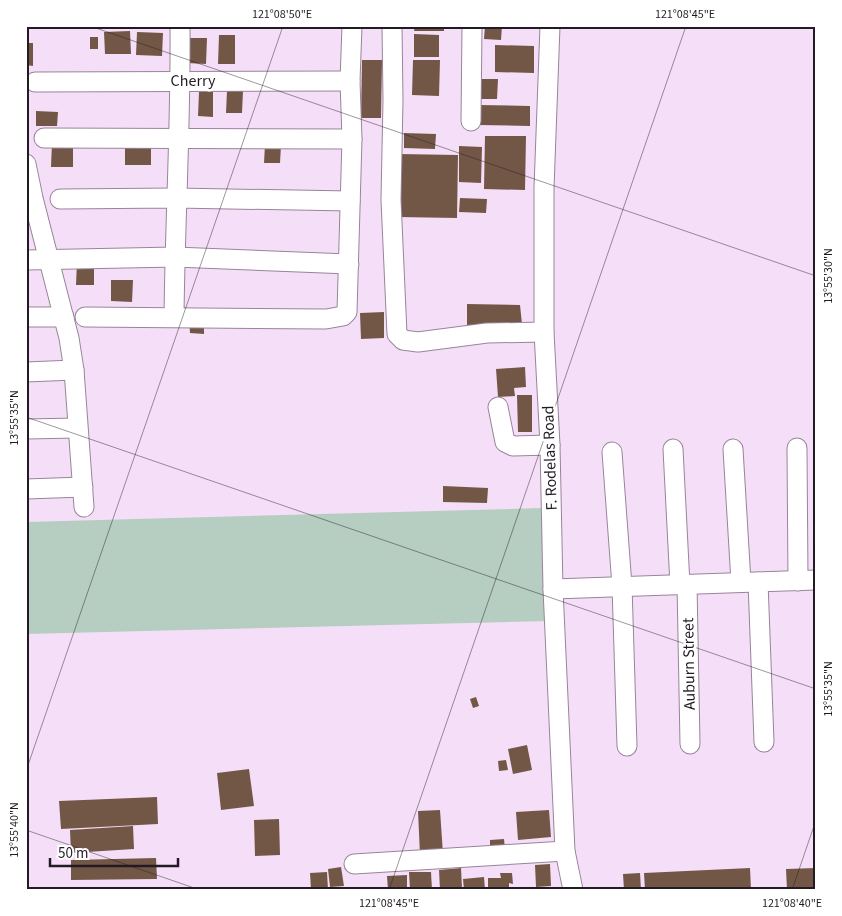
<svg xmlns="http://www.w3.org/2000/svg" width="842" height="916" font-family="'Source Sans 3',sans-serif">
<rect width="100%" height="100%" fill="#f5dff8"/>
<!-- green -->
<polygon fill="#b6cec1" points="543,508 550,621 26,634 26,522"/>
<!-- building -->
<g fill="#735746">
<polygon points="415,26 444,26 444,31 414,31"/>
<polygon points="485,26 502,26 501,40 484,39"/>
<polygon points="130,31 131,54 105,54 104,32"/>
<polygon points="137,32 163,33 162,56 136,55"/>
<polygon points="414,34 439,35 439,57 414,57"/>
<polygon points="219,35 235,35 235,64 218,64"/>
<rect x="90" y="37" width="8" height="12"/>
<polygon points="187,38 207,38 206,64 187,63"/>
<polygon points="26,43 33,43 33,66 26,65"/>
<polygon points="495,45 534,46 534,73 495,72"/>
<polygon points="362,60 382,60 381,118 361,118"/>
<polygon points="413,60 440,60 439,96 412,95"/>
<polygon points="479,79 498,79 497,99 478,99"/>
<polygon points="227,90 243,91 242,113 226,113"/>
<polygon points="199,92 213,92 213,117 198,116"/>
<polygon points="479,105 530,106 530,126 479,125"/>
<polygon points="36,111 58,112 57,126 36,126"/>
<polygon points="404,133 436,134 435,149 404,148"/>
<polygon points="485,136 526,136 525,190 484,189"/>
<polygon points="52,142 73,142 73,167 51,167"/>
<polygon points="125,142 151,143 151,165 125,165"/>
<polygon points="265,144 281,145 280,163 264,163"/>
<polygon points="459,146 482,147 481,183 459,182"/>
<polygon points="399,154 458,155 457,218 398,217"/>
<polygon points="460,198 487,199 486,213 459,212"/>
<polygon points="77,261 94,261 94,285 76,285"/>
<polygon points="111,280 133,280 132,302 111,301"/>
<polygon points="467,304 520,305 522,324 467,326"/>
<polygon points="384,312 384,338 361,339 360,313"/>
<polygon points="189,318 204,318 204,334 190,333"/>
<polygon points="525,367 526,387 514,388 515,396 498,397 496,369"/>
<polygon points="517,395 532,395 532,432 518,432"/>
<polygon points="443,486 488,488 487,503 443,502"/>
<polygon points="476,697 479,706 473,708 470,699"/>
<polygon points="527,745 532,770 513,774 508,749"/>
<polygon points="506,760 508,770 499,771 498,761"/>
<polygon points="249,769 254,806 221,810 217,773"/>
<polygon points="157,797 158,824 61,829 59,801"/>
<polygon points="440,810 443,854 420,855 418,811"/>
<polygon points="549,810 551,837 518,840 516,812"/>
<polygon points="279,819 280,855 255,856 254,820"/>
<polygon points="133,826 134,849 71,853 70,830"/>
<polygon points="504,839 505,849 490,850 490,840"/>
<polygon points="156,858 157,879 71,880 71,860"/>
<polygon points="550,864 551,886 536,887 535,865"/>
<polygon points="341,867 344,886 330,887 328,869"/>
<polygon points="461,868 462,888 440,890 439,870"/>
<polygon points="750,868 751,890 645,890 644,873"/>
<polygon points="816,868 816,888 787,890 786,869"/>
<polygon points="327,872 328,890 311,890 310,873"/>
<polygon points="409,872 431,872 432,890 410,890"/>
<polygon points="500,873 512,873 513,884 509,883 509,890 488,890 488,878 501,878"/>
<polygon points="640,873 641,890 624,890 623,874"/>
<polygon points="407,875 407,890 388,890 387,876"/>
<polygon points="484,877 485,890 464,890 463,879"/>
<polygon points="158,887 158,890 127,890 126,888"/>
</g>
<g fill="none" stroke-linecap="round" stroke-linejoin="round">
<defs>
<g id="minor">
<polyline points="392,26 393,100 391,200 397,334 403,340 418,342 487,333 544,332"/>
<polyline points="550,26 544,188 544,332 550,445 553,589 565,851 573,890"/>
<polyline points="35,82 350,81"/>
<polyline points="471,121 472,26"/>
<polyline points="44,138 352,139"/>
<polyline points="26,164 33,198 69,338 74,370 84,507"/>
<polyline points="60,199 176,198 350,201"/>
<polyline points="26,260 175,257 349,264"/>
<polyline points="26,317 64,317"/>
<polyline points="85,317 326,319 343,316 347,312 352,139 350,81 352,26"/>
<path d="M174,317C175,220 181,123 180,26"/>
<polyline points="26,372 74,370"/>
<polyline points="498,407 505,442 513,446 550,445"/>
<polyline points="26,429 77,428"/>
<polyline points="797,448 798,581"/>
<polyline points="673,449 680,585"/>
<polyline points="733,449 741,582"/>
<polyline points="612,452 622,586 627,746"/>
<polyline points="26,489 83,487"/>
<polyline points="758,582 764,742"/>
<polyline points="687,584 690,744"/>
<polyline points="553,589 816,580"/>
<polyline points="354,864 565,851"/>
</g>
</defs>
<!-- minor casing -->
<use href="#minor" stroke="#98849a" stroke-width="21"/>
<!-- minor -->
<use href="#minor" stroke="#fff" stroke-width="19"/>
</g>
<!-- ticks -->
<path fill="none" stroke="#231b24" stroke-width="1" stroke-opacity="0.45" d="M90,26L816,276M26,417L816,689M26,771L283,26M26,830L200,890M389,890L686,26M792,890L816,820"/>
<g text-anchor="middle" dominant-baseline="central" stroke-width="5" stroke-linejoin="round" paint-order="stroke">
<!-- street labels -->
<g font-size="16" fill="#231b24" stroke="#fff">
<text x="193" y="81">Cherry</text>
<text transform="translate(550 458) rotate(-92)">F. Rodelas Road</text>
<text transform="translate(689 664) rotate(-91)">Auburn Street</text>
</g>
</g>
<!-- border -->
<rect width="842" height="916" fill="none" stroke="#ffffff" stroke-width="55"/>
<!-- scale -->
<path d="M50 858v8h128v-8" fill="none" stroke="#231b24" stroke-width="2.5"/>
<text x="58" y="858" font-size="15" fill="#231b24" stroke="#ffffff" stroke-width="4" paint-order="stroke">50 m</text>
<rect x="28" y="28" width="786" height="860" fill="none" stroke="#231b24" stroke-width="2"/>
<g font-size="12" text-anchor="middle" fill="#231b24">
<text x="282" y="18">121°08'50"E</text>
<text x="685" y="18">121°08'45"E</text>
<text transform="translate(828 276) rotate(-90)" y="4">13°55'30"N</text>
<text transform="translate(14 418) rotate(-90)" y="4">13°55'35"N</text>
<text transform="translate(828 689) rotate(-90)" y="4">13°55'35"N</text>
<text transform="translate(14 830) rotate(-90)" y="4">13°55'40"N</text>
<text x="389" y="907">121°08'45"E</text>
<text x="792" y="907">121°08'40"E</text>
</g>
</svg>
